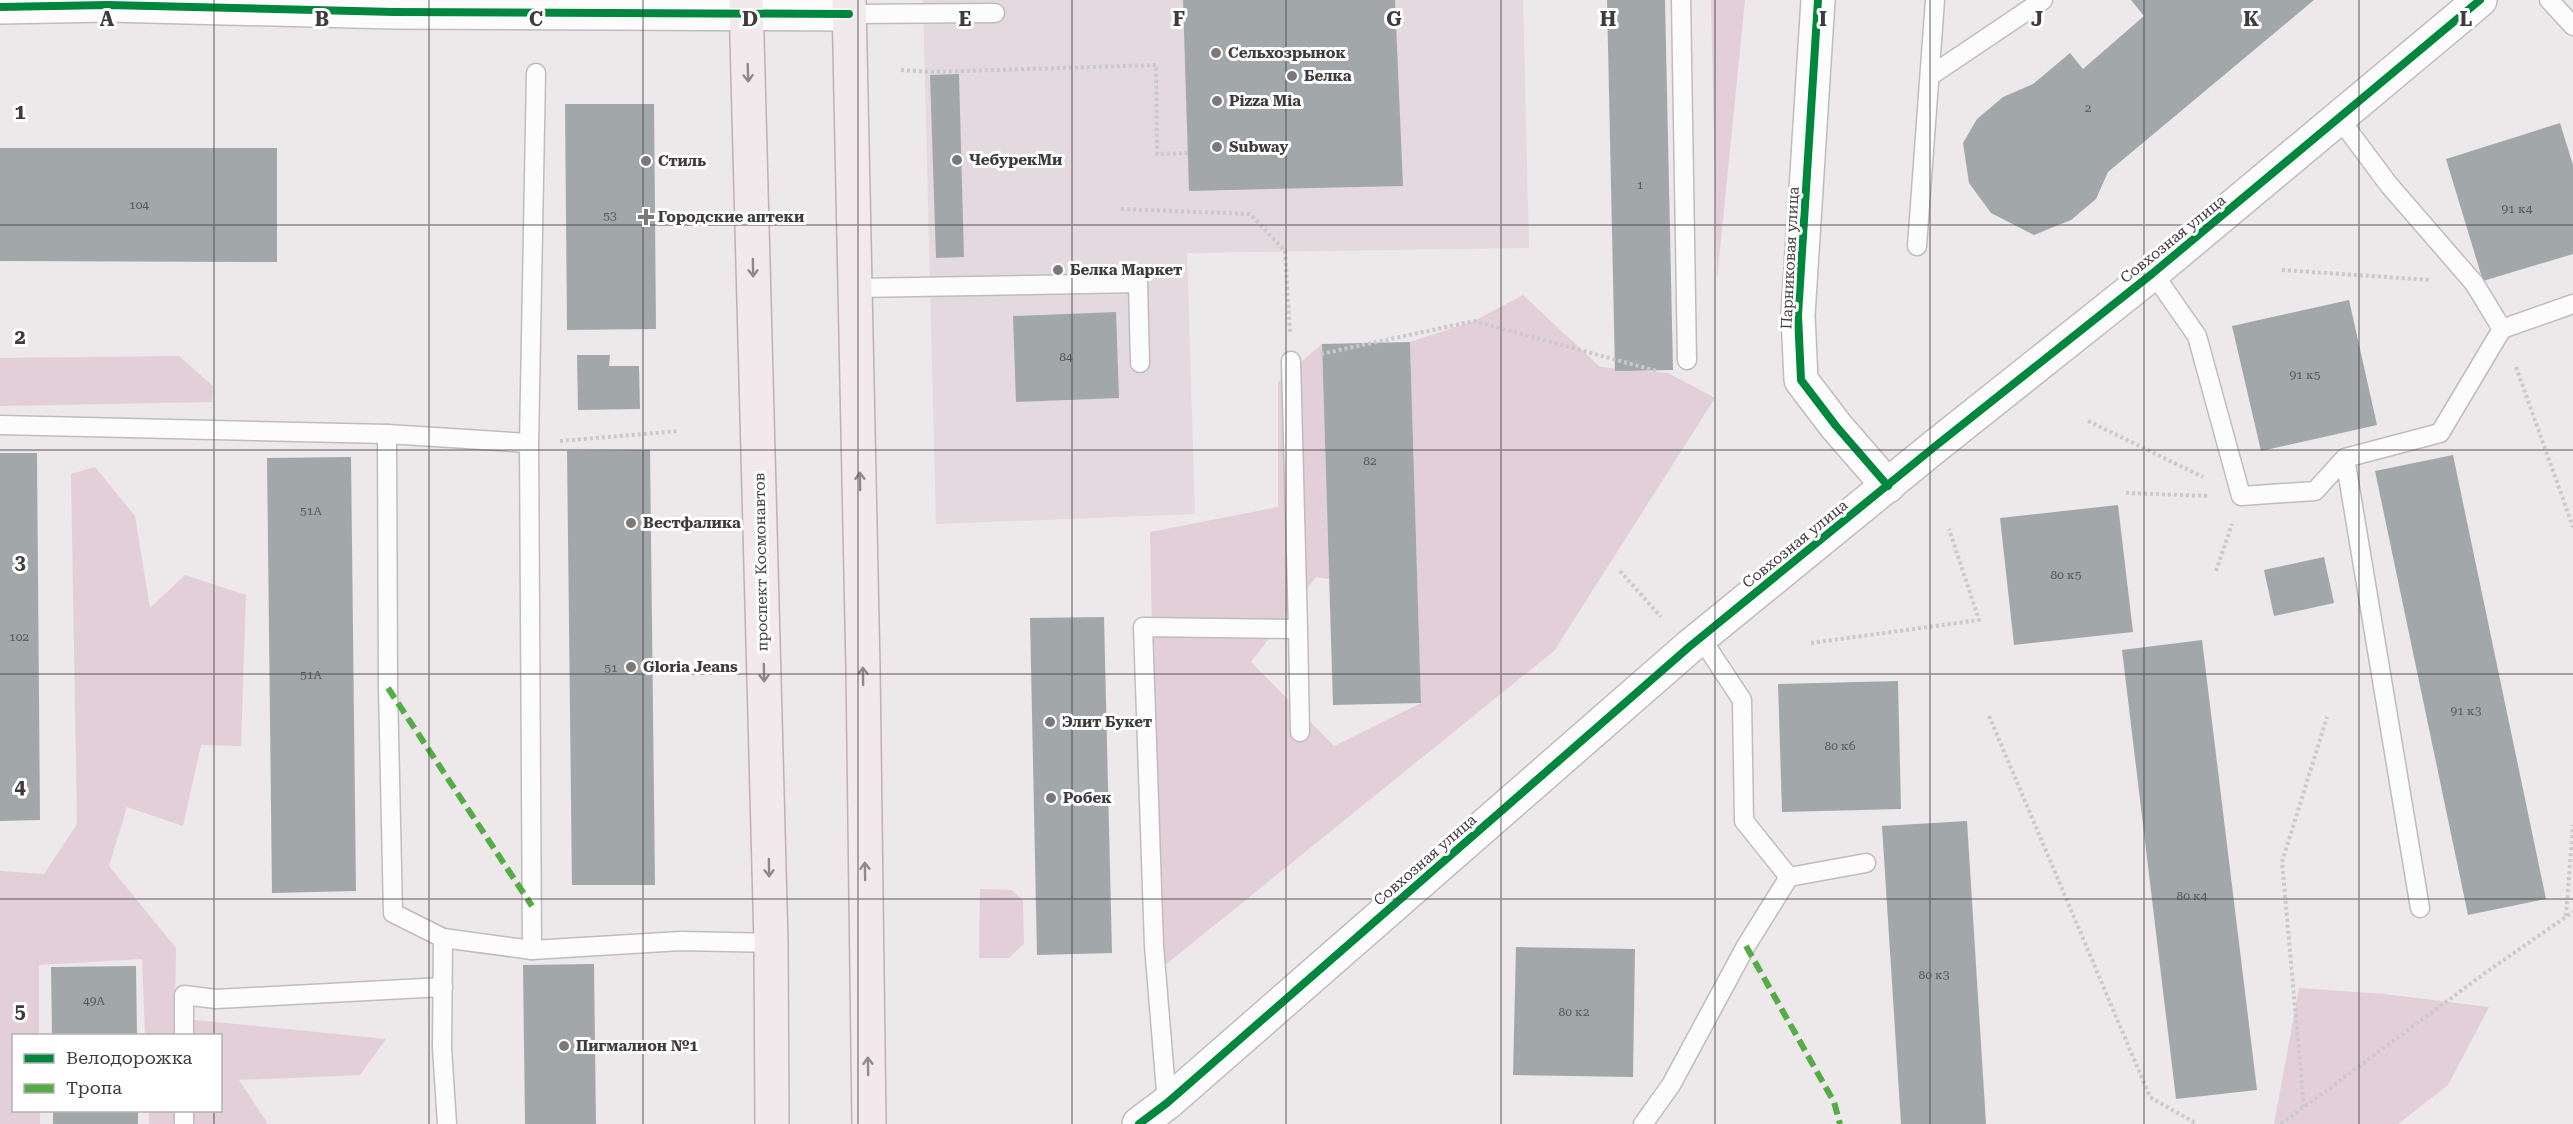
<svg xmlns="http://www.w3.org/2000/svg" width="2573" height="1124" font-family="'Roboto Serif',serif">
<rect width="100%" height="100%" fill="#ede8ea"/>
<!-- built -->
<polygon fill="#e4d9de" points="923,0 1523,0 1529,248 1187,253 1195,514 936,524"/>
<!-- green -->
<g fill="#e3cfd8">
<polygon points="1711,0 1745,0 1717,279"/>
<polygon points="1523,295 1600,367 1668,373 1715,398 1554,651 1159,970 1150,532 1278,507 1278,382 1322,344 1329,579 1316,577 1251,662 1334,746 1421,703 1410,342 1474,321"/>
<polygon points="179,356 213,386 212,402 0,406 0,358"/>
<polygon points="95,467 135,516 150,608 185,575 246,595 241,746 201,745 183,826 127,807 109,866 176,948 175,1018 386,1039 360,1075 239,1080 268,1124 149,1124 149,1111 220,1110 220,1036 145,1035 142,959 39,965 39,1035 14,1036 14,1110 40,1111 40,1124 0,1124 0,871 44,874 77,824 71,474"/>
<polygon points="980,889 1012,890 1023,901 1024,943 1009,958 979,958"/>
<polygon points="2299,988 2385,994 2489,1007 2448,1085 2398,1124 2274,1124"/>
</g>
<!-- building -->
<g fill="#a2a8aa">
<polygon points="1183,0 1395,0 1403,186 1189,191"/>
<polygon points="1607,0 1665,0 1673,370 1615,371"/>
<polygon points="2131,0 2314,0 2108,172 2096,199 2071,220 2034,235 1991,213 1969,183 1963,143 1977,119 2003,97 2033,84 2070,53 2083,69 2144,16"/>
<polygon points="959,74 964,257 936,258 930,75"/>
<polygon points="565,104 654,104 656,329 567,330"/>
<polygon points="2560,123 2573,165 2573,254 2483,281 2446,159"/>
<polygon points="0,148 277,148 277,262 0,261"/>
<polygon points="2349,300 2377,425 2261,451 2232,326"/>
<polygon points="1116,312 1119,398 1016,402 1013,316"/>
<polygon points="1410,342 1421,703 1333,705 1322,344"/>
<polygon points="577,355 610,355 609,366 639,366 640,409 578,410"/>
<polygon points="650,450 655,885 572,885 567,451"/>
<polygon points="0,453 37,453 40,820 0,821"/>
<polygon points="2453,455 2546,899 2468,915 2375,471"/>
<polygon points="351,457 356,891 272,893 267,458"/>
<polygon points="2118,505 2133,632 2014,645 2000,518"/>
<polygon points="2324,557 2334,603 2274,616 2264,570"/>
<polygon points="1104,617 1112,953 1037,955 1030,618"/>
<polygon points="2202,640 2257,1090 2176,1099 2122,650"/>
<polygon points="1898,681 1901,809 1782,812 1778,684"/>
<polygon points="1967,821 1986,1124 1901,1124 1882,826"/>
<polygon points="1516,947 1635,949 1633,1077 1513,1075"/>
<polygon points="594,964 596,1124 525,1124 523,965"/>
<polygon points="136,966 137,1036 52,1036 51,967"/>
<rect x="53" y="1110" width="85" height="14"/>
</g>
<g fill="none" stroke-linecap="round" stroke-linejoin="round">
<defs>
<g id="service">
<polyline points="1681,0 1687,360"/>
<polyline points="2549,0 2573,26"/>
<polyline points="849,14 995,13"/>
<polyline points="1930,76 2043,0"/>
<polyline points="2339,118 2389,185 2474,283 2502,329 2573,304"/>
<polyline points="1917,246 1935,0"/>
<polyline points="2153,273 2197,336 2241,496 2315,491 2345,458 2440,433 2502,329"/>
<polyline points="856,288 1138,283 1140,363"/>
<polyline points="0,425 387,434 529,443"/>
<polyline points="387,434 388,688 393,913 443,938 532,950 681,941 771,943"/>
<polyline points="2345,458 2420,908"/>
<polyline points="1298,629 1300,732"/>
<polyline points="1789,877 1866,863"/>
<polyline points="443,938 442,1048 447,1124"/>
<polyline points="532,950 529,443 536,73"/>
<polyline points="184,1036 184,995 216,999 443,987"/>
<polyline points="1167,1103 1154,946 1143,627 1298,629 1291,361"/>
<polyline points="184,1124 184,1110"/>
<polyline points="1643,1124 1671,1085 1746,946 1789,877 1744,821 1742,700 1701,638"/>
</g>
<polyline id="minor" points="1818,0 1798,315 1801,380 1836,426 1888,486"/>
<g id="tertiary">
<polyline points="0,7 108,5 394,12 849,14"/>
<polyline points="1139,1124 1167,1103 1689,647 1933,448 2153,273 2480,0"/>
</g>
<g id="primary">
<polyline points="746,0 771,943 772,1124"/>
<polyline points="849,0 863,669 869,1124"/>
</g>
</defs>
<!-- service casing -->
<use href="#service" stroke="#c0bcbd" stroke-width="21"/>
<!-- minor casing -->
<use href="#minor" stroke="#c0bcbd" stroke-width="36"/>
<!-- tertiary casing -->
<use href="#tertiary" stroke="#c0bcbd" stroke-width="36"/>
<!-- primary casing -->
<use href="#primary" stroke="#bfafb7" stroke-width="36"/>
<!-- path -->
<g stroke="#cacaca" stroke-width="4" stroke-dasharray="3 3" stroke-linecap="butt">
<polyline points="901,70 932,72 1156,65 1157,154 1188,153"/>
<polyline points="1121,209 1250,214 1285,251 1290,333"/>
<polyline points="2282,270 2431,280"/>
<polyline points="1321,354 1474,321 1657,371"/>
<polyline points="2516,367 2573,527"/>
<polyline points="2088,421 2203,477"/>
<polyline points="560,441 678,431"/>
<polyline points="2126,493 2209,496"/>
<polyline points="1620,571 1661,617"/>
<polyline points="2216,571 2232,524"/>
<polyline points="1811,643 1979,620 1949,529"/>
<polyline points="1989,716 2150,1097 2197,1124"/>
<polyline points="2566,916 2573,825"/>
<polyline points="2304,1107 2282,862 2327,717"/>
<polyline points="2281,1124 2485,973 2573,912"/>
</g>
<!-- service -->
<use href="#service" stroke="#fcfcfc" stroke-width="18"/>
<!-- minor -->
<use href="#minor" stroke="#fcfcfc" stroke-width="33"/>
<!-- tertiary -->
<use href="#tertiary" stroke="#fcfcfc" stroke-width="33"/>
<!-- primary -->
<use href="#primary" stroke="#f2e9ed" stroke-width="33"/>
<!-- quiet -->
<g stroke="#55ac46" stroke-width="6" stroke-dasharray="12 6" stroke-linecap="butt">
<polyline points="388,688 532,906"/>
<polyline points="1746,946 1834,1102 1840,1124"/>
</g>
<defs>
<g id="cycleway">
<polyline points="1818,0 1798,315 1801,380 1836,426 1888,486"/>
<polyline points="0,7 108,5 394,12 849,14"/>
<polyline points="1139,1124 1167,1103 1689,647 1933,448 2153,273 2480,0"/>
</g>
</defs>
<!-- cycleway casing -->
<use href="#cycleway" stroke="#fff" stroke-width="11"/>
<!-- cycleway -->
<use href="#cycleway" stroke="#00873e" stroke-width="8"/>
</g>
<!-- one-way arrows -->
<defs><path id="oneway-shaft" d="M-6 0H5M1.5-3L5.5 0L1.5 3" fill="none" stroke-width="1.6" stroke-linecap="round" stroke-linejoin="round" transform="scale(1.5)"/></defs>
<g stroke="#8f898c">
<use href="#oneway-shaft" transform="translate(748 73) rotate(88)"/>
<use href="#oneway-shaft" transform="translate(753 268) rotate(89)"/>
<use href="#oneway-shaft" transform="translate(860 481) rotate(-91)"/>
<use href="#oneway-shaft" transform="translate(764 673) rotate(89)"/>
<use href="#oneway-shaft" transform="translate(863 676) rotate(-91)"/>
<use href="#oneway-shaft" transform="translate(769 868) rotate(89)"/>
<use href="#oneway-shaft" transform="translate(865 871) rotate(-91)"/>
<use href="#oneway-shaft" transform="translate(868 1066) rotate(-91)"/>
</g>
<!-- grid -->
<path fill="none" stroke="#3e3b3d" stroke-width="1.5" stroke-opacity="0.55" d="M214,0V1036M429,0V1124M643,0V1124M858,0V1124M1072,0V1124M1286,0V1124M1501,0V1124M1715,0V1124M1930,0V1124M2144,0V1124M2359,0V1124M0,225H2573M0,450H2573M0,674H2573M0,899H2573M214,1110V1124"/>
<!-- markers -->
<g fill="#7b787a" stroke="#fff" stroke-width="2">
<circle cx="1216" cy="53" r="6"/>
<circle cx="1292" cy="76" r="6"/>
<circle cx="1217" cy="101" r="6"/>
<circle cx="1217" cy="147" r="6"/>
<circle cx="957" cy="160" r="6"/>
<circle cx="646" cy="161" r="6"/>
<path d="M643 208h6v6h6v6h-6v6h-6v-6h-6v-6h6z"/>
<circle cx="1058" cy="270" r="6"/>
<circle cx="631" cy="523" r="6"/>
<circle cx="631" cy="667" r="6"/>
<circle cx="1050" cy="722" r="6"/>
<circle cx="1051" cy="798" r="6"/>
<circle cx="564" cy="1046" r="6"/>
</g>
<g text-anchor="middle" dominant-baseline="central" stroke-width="6" stroke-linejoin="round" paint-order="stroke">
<!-- number labels -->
<g font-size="12" fill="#575658">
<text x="2088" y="108">2</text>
<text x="1640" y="185">1</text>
<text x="139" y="205">104</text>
<text x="2517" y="209">91 к4</text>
<text x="610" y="216">53</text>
<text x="1066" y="357">84</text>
<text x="2305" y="375">91 к5</text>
<text x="1370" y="461">82</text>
<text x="311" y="511">51А</text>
<text x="2066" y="575">80 к5</text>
<text x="19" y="637">102</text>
<text x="611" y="668">51</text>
<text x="311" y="675">51А</text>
<text x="2466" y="711">91 к3</text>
<text x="1840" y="746">80 к6</text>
<text x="2192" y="896">80 к4</text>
<text x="1934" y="975">80 к3</text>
<text x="94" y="1001">49А</text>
<text x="1574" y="1012">80 к2</text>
</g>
<!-- poi labels -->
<g font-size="15" font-weight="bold" fill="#3e3b3d" stroke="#fff" text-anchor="start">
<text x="1228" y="53">Сельхозрынок</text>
<text x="1304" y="76">Белка</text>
<text x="1229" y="101">Pizza Mia</text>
<text x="1229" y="147">Subway</text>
<text x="969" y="160">ЧебурекМи</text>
<text x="658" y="161">Стиль</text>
<text x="658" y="217">Городские аптеки</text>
<text x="1070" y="270">Белка Маркет</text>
<text x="643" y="523">Вестфалика</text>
<text x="643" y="667">Gloria Jeans</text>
<text x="1062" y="722">Элит Букет</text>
<text x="1063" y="798">Робек</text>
<text x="576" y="1046">Пигмалион №1</text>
</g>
<!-- street labels -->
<g font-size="15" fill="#3e3b3d" stroke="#fff">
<text transform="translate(2173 239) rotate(-39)">Совхозная улица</text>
<text transform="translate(1790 258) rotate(-87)">Парниковая улица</text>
<text transform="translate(1795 544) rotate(-39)">Совхозная улица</text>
<text transform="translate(761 562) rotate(-91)">проспект Космонавтов</text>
<text transform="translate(1425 860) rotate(-41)">Совхозная улица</text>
</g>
</g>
<g font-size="20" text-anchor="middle" font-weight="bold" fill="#3e3b3d" stroke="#fff" stroke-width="6" stroke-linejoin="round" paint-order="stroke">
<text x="107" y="26">A</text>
<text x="322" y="26">B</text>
<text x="536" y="26">C</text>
<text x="750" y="26">D</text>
<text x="965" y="26">E</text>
<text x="1179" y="26">F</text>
<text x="1394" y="26">G</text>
<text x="1608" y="26">H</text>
<text x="1823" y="26">I</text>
<text x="2037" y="26">J</text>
<text x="2251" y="26">K</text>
<text x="2466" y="26">L</text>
<text x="20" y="119">1</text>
<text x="20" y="344">2</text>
<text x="20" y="569">3</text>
<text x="20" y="794">4</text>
<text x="20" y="1018">5</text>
</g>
<!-- legend -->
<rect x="12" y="1034" width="210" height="78" fill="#ffffff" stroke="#b2b1b1" stroke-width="1.5"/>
<rect x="24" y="1054" width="30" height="9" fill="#00873e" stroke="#b2b1b1" stroke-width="1.5"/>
<text x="66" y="1064" font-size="18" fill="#3e3b3d">Велодорожка</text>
<rect x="24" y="1084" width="30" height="9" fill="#55ac46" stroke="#b2b1b1" stroke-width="1.5"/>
<text x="66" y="1094" font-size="18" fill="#3e3b3d">Тропа</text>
</svg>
